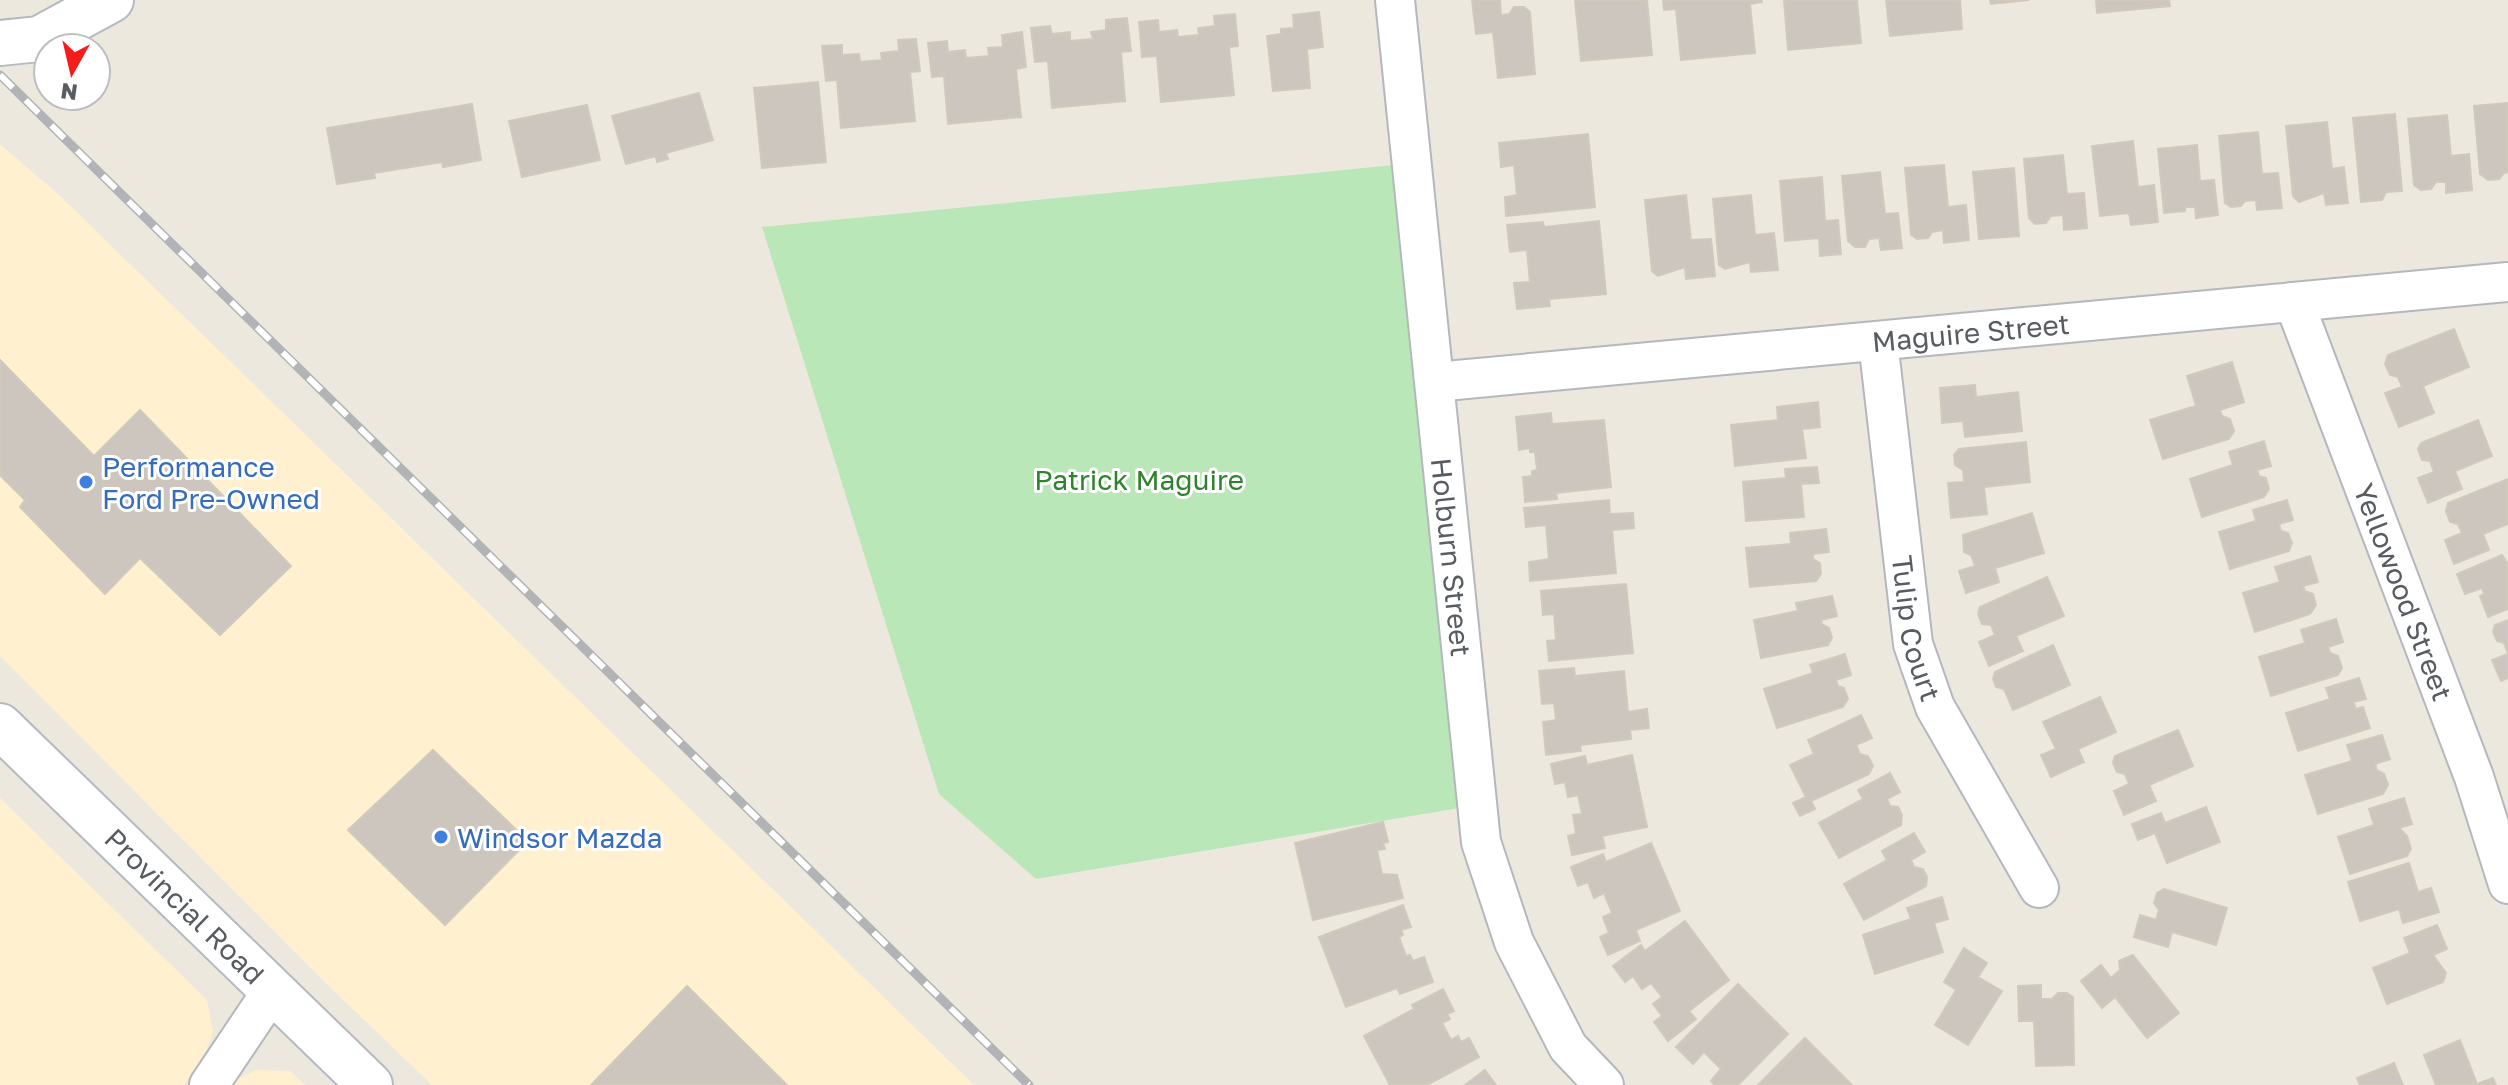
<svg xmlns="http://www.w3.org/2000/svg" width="2508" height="1085" font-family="'Golos Text',sans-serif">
<rect width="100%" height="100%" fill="#ece8de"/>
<!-- commercial -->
<g fill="#fff1d0">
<polygon points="0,144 58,194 974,1085 432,1085 336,993 0,656"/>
<polygon points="0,798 207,1000 213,1032 203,1058 184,1085 0,1085"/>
<polygon points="256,1070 290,1071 305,1085 232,1085 236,1080"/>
</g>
<!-- green -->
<polygon fill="#bae7b7" points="1394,165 1459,808 1036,879 939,794 762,227"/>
<!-- building -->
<g fill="#ccc6bf" stroke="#d1c9bc" stroke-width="2">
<polygon points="1472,0 1500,0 1501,15 1509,14 1514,7 1524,7 1530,12 1535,74 1498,78 1493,32 1476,34"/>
<polygon points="1575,0 1647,0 1652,55 1581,61"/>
<polygon points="1663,0 1761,0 1762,2 1750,4 1755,53 1681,60 1676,9 1664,10"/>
<polygon points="1784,0 1857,0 1861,43 1788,50"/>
<polygon points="1886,0 1960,0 1962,29 1890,36"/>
<polygon points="1990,0 2029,0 1991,4"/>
<polygon points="2096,0 2169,0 2170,6 2097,13"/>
<polygon points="1319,12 1323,47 1307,49 1310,88 1273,91 1267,36 1281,34 1281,29 1294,28 1293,15"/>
<polygon points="1235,14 1238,46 1229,47 1234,95 1161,102 1157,56 1142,57 1139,22 1158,20 1159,32 1177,30 1178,37 1199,35 1198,28 1215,26 1214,16"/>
<polygon points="1127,18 1131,51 1121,52 1125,101 1052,108 1048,61 1035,62 1031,28 1050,26 1052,34 1070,32 1070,41 1093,39 1091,32 1106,30 1106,20"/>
<polygon points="1022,32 1026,67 1016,69 1021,117 948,124 944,76 932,77 928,43 947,41 948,52 965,50 966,58 989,56 988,48 1003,47 1002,35"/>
<polygon points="916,39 920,71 910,72 915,121 841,128 837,80 826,81 822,46 842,45 842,55 859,54 860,62 882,60 881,53 899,51 898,40"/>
<polygon points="818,82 826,162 762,168 754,88"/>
<polygon points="699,93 713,140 666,153 668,159 657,162 656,156 626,164 612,116"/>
<polygon points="2508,103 2508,172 2504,173 2499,179 2488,180 2480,174 2474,106"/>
<polygon points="472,104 481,160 443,167 442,162 374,173 375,178 337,184 327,128"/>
<polygon points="587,105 600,160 522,177 509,121"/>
<polygon points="2395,114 2402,191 2386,192 2382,200 2361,202 2353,118"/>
<polygon points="2447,115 2451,156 2469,154 2472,190 2446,193 2446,182 2436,182 2431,189 2421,190 2414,185 2408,119"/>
<polygon points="2327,122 2332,169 2344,167 2348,203 2326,205 2324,193 2299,202 2293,196 2286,126"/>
<polygon points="2258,132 2262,174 2278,173 2282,208 2257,210 2256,200 2245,201 2241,206 2231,207 2225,203 2219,136"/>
<polygon points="1588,134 1595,207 1506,216 1505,197 1517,195 1514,165 1501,167 1499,143"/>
<polygon points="2133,141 2138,187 2154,185 2158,222 2131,225 2129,213 2100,216 2092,146"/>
<polygon points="2197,145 2200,181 2214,180 2218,215 2196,218 2195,207 2185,207 2185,211 2164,213 2158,149"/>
<polygon points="2063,155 2067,194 2084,193 2087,228 2064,230 2063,215 2051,216 2046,223 2035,224 2029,218 2024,159"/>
<polygon points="1944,165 1948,207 1966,205 1969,240 1944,243 1943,230 1932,232 1928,238 1917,239 1911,235 1905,168"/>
<polygon points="2014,168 2019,236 1979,239 1973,172"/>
<polygon points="1880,172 1885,214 1898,213 1902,248 1881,250 1879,238 1869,239 1865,247 1855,247 1848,241 1842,176"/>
<polygon points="1822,177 1825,221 1838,220 1841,254 1820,256 1819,238 1785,241 1780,181"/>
<polygon points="1686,195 1691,240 1711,239 1715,276 1686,279 1685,267 1658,276 1652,271 1645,200"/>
<polygon points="1751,195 1755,235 1774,233 1778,270 1751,272 1750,262 1725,269 1719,265 1713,199"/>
<polygon points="1599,221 1606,294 1549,299 1550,306 1517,309 1514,283 1530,282 1527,250 1510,252 1507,225 1543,222 1544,227"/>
<polygon points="2454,329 2469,367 2423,386 2434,413 2399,427 2385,393 2402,387 2398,377 2390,375 2385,364 2388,355"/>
<polygon points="0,360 94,456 140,410 291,566 220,635 140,558 105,594 20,507 25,500 0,475"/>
<polygon points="2232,362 2244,402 2220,410 2222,416 2230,419 2234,431 2229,439 2163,459 2150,420 2196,406 2187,376"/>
<polygon points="1975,385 1976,397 2018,392 2022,431 1965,437 1963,421 1942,423 1940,388"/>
<polygon points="1818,402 1820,427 1802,429 1806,458 1735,466 1731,425 1778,420 1777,407"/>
<polygon points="1551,413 1552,424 1604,420 1611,487 1556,493 1557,499 1525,502 1523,477 1532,476 1532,471 1537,470 1535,452 1530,452 1530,448 1519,450 1516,417"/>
<polygon points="2478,420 2492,456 2455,471 2462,489 2428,503 2418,478 2434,472 2430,461 2422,460 2418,449 2421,443"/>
<polygon points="2264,441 2271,466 2257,470 2259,476 2266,478 2269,489 2264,497 2202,517 2190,479 2233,465 2229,452"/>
<polygon points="2026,442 2030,482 1984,487 1987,514 1951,518 1948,483 1964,482 1963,470 1955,465 1954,455 1959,449"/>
<polygon points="1817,467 1819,483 1801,484 1804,517 1746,521 1743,482 1786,478 1785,469"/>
<polygon points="2508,479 2508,524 2483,534 2489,550 2454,564 2445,540 2462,533 2458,524 2450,522 2446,511 2448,503"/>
<polygon points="1609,500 1610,514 1633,513 1634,528 1612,530 1616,573 1530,581 1529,562 1549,559 1546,525 1526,527 1524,508"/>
<polygon points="2287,500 2293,520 2279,524 2281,531 2288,533 2292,543 2289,551 2230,569 2219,532 2256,521 2253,510"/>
<polygon points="2032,513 2044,553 1995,568 1999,582 1966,593 1959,571 1975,566 1971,555 1964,552 1963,535"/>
<polygon points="1826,529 1829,552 1813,554 1813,559 1820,563 1821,574 1816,581 1750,587 1746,548 1791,544 1790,533"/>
<polygon points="2502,555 2508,564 2508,609 2488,617 2480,596 2484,594 2482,588 2465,594 2457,574"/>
<polygon points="2310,556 2318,582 2303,586 2305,591 2313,594 2316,605 2310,614 2255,632 2243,593 2280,582 2275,567"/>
<polygon points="2047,577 2064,616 2016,636 2023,651 1989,666 1979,642 1995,635 1991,625 1982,624 1978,614 1980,607"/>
<polygon points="1626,584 1633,653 1549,661 1547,641 1556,640 1554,614 1543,615 1541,591"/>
<polygon points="1832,596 1837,616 1821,620 1822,624 1829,628 1832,638 1828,645 1761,658 1754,620 1798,611 1796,603"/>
<polygon points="2336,619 2343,642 2328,647 2330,653 2338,656 2342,668 2338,675 2271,696 2259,657 2305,643 2301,630"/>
<polygon points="2508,620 2508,678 2501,681 2492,660 2508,654 2504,643 2497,641 2493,632 2495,625"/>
<polygon points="2053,645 2070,685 2013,710 2004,689 1996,687 1993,679 1995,672"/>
<polygon points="1845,654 1851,675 1836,680 1838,686 1844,688 1848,699 1843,707 1777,728 1764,689 1813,673 1810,665"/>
<polygon points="1574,668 1575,676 1624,671 1628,712 1647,709 1649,728 1630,730 1631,739 1580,745 1581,751 1546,755 1543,722 1556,720 1554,703 1542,704 1539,671"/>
<polygon points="2359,678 2366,699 2353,702 2356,709 2363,707 2370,728 2298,751 2286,713 2330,699 2326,688"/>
<polygon points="2100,697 2116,732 2078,749 2084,762 2051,777 2041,755 2056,749 2043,722"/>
<polygon points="1861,715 1872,738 1856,745 1860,754 1868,756 1873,766 1869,774 1811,801 1815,809 1800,816 1793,803 1806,797 1790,765 1814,754 1808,740"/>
<polygon points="2178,730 2193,766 2149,785 2156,801 2124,815 2114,791 2129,784 2125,774 2117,772 2113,763 2115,756"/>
<polygon points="2382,735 2390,759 2375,764 2377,770 2384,774 2388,785 2383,794 2318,814 2305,775 2352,761 2347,745"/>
<polygon points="433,750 528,841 445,925 348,830"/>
<polygon points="1632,755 1647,827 1602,836 1605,848 1572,855 1568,836 1576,834 1573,815 1582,814 1578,795 1568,797 1565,782 1555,784 1551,764 1585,756 1587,765"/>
<polygon points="1890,773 1900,792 1887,799 1890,806 1898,807 1902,815 1901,825 1839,858 1819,823 1863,799 1858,790"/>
<polygon points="2404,798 2412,824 2399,828 2407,836 2411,849 2407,856 2350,874 2338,837 2374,825 2369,809"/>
<polygon points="2206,807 2220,842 2167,863 2155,833 2138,840 2132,824 2161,813 2165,823"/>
<polygon points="1383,822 1388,842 1383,843 1385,849 1377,850 1382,874 1397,875 1403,898 1313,920 1295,843"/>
<polygon points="1914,833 1925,852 1911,860 1914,867 1923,869 1927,877 1926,886 1864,920 1844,884 1887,860 1882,851"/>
<polygon points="1651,843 1680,911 1636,930 1640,941 1608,955 1600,937 1609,933 1603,917 1612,913 1604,893 1594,898 1588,882 1578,886 1571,867 1603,854 1606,862"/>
<polygon points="2409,863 2418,892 2431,888 2439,912 2403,923 2399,909 2360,921 2348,882"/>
<polygon points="2164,889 2227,908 2216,945 2172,932 2168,947 2134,937 2140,915 2156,920 2159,910 2154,903 2157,893"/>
<polygon points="1942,897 1948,919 1934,923 1943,952 1875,974 1863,935 1911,919 1907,908"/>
<polygon points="1403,905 1411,927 1401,930 1403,935 1399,937 1406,956 1410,955 1413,961 1424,957 1433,982 1400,994 1397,988 1346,1007 1319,937"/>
<polygon points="1685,921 1729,980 1689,1011 1696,1019 1668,1041 1654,1022 1662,1016 1653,1004 1662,997 1651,983 1642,989 1633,976 1625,982 1613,966 1641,945 1645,951"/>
<polygon points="2437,925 2447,949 2433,955 2446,973 2443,982 2387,1004 2373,968 2410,953 2404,938"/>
<polygon points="1964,948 1987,963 1978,977 2002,991 1968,1045 1935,1025 1956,990 1944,982"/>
<polygon points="2133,955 2179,1013 2147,1038 2115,997 2102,1008 2081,981 2101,965 2111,978 2120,970 2119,961"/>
<polygon points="1738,984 1788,1034 1738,1085 1715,1085 1711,1081 1721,1069 1704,1052 1693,1064 1676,1047"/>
<polygon points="2041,985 2041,999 2052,999 2058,993 2067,993 2073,997 2074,1065 2036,1066 2034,1021 2019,1021 2018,986"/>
<polygon points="687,986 787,1085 591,1085"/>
<polygon points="1443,989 1454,1011 1447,1014 1450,1019 1442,1023 1451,1040 1458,1036 1461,1042 1469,1038 1479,1057 1427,1085 1390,1085 1364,1036 1414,1009 1412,1005"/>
<polygon points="1805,1038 1852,1085 1758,1085"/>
<polygon points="2460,1040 2477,1084 2493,1078 2496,1085 2436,1085 2424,1055"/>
<polygon points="2394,1063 2403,1085 2360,1085 2357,1078"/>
<polygon points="1485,1070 1496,1085 1465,1085"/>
</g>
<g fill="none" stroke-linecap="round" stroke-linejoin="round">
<defs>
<g id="minor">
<path id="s1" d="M1395,0L1481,842L1514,942L1568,1047L1604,1085"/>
<path id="s2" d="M2294,302L2474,777L2508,884"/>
<path id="s3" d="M1878,341L1913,644L1935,707L2039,888"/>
<path id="s4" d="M1435,382L2508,282"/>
<polyline points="209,1085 272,991"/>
</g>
<g id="secondary">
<polyline points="0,43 39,39 111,0"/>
<path id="s5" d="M0,726L370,1085"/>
</g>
</defs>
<!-- minor casing -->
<use href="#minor" stroke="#b4b8bd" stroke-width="42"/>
<!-- secondary casing -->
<use href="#secondary" stroke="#b4b9bf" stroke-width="48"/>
<!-- minor -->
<use href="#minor" stroke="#fff" stroke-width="38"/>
<!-- secondary -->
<use href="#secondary" stroke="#fff" stroke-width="44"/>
<defs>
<polyline id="rail" points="0,75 1029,1085"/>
</defs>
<!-- rail casing -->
<use href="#rail" stroke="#b2b3b4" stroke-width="9"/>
<!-- rail -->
<use href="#rail" stroke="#fff" stroke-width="6" stroke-dasharray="18" stroke-linecap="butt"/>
</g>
<!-- markers -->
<g fill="#3f7fe0" stroke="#fff" stroke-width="3">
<circle cx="86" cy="482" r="8"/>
<circle cx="441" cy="837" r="8"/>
</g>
<g text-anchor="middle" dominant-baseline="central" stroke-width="6" stroke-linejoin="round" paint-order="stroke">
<!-- street labels -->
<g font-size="28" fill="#575c61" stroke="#fff">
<text stroke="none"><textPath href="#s4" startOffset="538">Maguire Street</textPath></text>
<text stroke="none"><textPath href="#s1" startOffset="560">Holburn Street</textPath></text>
<text stroke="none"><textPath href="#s2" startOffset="310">Yellowood Street</textPath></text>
<text stroke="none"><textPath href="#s3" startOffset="290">Tulip Court</textPath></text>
<text stroke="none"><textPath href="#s5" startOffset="258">Provincial Road</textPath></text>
</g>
<!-- shop labels -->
<g font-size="28" fill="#366cbe" stroke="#fff" text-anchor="start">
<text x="102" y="466">Performance<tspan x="102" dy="32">Ford Pre-Owned</tspan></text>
<text x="457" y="837">Windsor Mazda</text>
</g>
<!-- park labels -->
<g font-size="28" fill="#2e832d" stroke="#fff">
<text x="1139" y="479">Patrick Maguire</text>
</g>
</g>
<!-- north arrow -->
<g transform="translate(72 72) rotate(188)"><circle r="38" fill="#ffffff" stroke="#bcbec0" stroke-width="2"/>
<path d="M0-6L14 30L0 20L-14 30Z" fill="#f61c1a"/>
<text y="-12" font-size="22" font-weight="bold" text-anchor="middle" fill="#575c61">N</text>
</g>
</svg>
